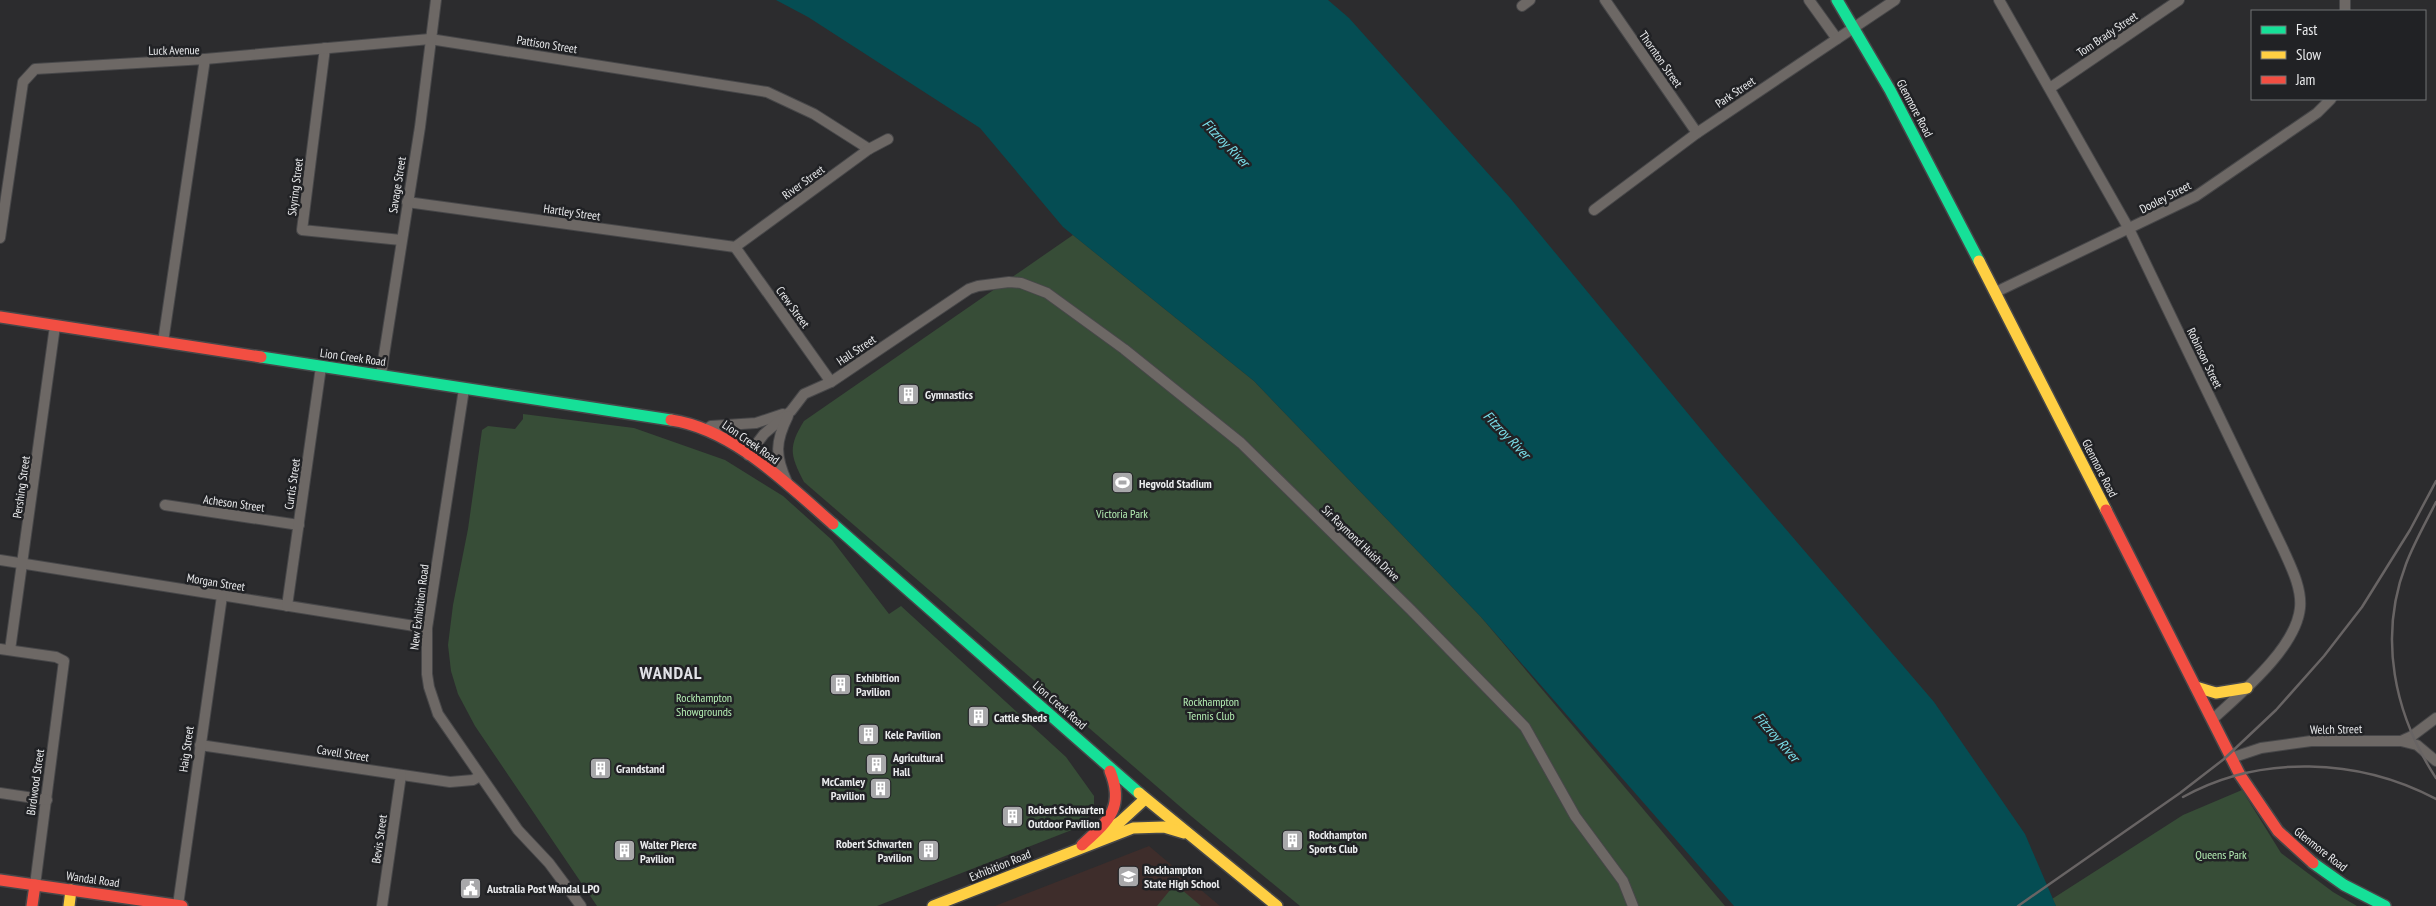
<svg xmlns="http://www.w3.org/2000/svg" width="2436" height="906" font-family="'PT Sans Narrow',sans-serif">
<rect width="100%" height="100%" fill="#2c2c2e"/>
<!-- education -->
<polygon fill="#3e2d2b" points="1149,846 1220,906 995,906"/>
<!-- green -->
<g fill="#374d37">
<path d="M1073,235L1254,381L1481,617L1725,906H1300L1191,816L804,482C790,455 788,447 804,421Z"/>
<polygon points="523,414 634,428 725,460 783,496 832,540 889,614 901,606 1066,757 1094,796 1094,809 1082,826 877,906 597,906 475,726 458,694 451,671 448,645 453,605 468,529 482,430 488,426 515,429 523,419"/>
<polygon points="2242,790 2281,853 2333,892 2357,906 2056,906 2052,899 2183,815"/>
<polygon points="1175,884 1201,906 1157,906"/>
</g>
<!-- water -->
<polygon fill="#054d53" points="776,0 1328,0 1349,18 1510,198 1723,456 1934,702 2025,834 2056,906 1734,906 1481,617 1254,381 1063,227 980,128 808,17"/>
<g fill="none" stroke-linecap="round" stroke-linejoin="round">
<defs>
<g id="street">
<polyline points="1605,0 1697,133"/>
<polyline points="1809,0 1837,39"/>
<path d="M1999,0L2129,229L2283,549C2291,567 2302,588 2300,608C2296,648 2241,693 2213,719"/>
<polyline points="2345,0 2345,11"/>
<polyline points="1522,6 1530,0"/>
<polyline points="325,48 302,230 401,240"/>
<polyline points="205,59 430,39 767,92 814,114 869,149"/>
<polyline points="2050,88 2179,0"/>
<polyline points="407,202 735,247"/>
<polyline points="1594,210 1697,133 1895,0"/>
<polyline points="0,238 23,82 35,69 205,59 163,342"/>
<polyline points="735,247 869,149 888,139"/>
<polyline points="735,247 831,382"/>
<polyline points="1996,292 2196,196 2317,113 2331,99"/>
<polyline points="381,374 420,127 436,0"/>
<polyline points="464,389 427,628 427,674 429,687 438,714 518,830 549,863 581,906"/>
<polyline points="707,429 711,426 756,423 783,414"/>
<polyline points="748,455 764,434 791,411 804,394 831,382 969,289 978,286 1009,282 1021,283 1047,293 1124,349 1241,443 1411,610 1525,727 1575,816 1623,881 1633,906"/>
<path d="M787,482C775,456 775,442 788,416"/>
<polyline points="165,505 299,525"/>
<polyline points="0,560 427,628"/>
<polyline points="287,606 321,367"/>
<polyline points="0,649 56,657 64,661 35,885"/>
<polyline points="10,650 55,326"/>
<polyline points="2401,741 2412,736 2436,718"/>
<polyline points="200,745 450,782 473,780 480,776"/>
<polyline points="2231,758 2261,748 2311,741 2401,741 2417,745 2436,761"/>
<polyline points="0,793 47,800"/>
<polyline points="178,905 222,596"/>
<polyline points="382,906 401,775"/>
</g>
<g id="fast">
<polyline points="1837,0 1890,90 1979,261"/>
<polyline points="261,357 671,420"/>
<polyline points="833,524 1139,793"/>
<polyline points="2313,863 2344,885 2385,906"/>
</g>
<g id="slow">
<polyline points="1979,261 2106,510"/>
<polyline points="2196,687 2216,693 2247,688"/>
<polyline points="1139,793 1277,906"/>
<polyline points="1104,832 1120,822 1145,799"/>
<polyline points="69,906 71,890"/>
<polyline points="933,906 1133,828 1164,827 1184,833"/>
</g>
<g id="jam">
<polyline points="0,317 261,357"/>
<path d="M671,420C733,429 787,484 833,524"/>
<polyline points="2106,510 2240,775 2278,831 2313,863"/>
<path d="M1082,845C1108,821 1125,808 1110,771"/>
<polyline points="0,880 182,906"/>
<polyline points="32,906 35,885"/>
</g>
</defs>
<!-- street casing -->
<use href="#street" stroke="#474749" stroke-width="12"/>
<!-- fast casing -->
<use href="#fast" stroke="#474749" stroke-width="14"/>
<!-- slow casing -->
<use href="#slow" stroke="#474749" stroke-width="14"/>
<!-- jam casing -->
<use href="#jam" stroke="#474749" stroke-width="14"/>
<!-- street -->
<use href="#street" stroke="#6d6865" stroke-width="10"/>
<!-- fast -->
<use href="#fast" stroke="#16e098" stroke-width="11"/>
<!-- slow -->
<use href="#slow" stroke="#ffcf43" stroke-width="11"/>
<!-- jam -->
<use href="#jam" stroke="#f24e42" stroke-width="11"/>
<!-- rail -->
<g stroke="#686464" stroke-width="2.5">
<path d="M2436,502C2426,522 2414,543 2406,564C2378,637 2394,714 2436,778"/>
<path d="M2183,797C2260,754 2359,758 2436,799"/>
<polyline points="2018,906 2180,793 2224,759 2276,710 2324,656 2362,607 2410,530 2436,481"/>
</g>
</g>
<!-- icons -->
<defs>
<symbol id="building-square" viewBox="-11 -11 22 22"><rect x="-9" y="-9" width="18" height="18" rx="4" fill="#a8a8aa" stroke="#212225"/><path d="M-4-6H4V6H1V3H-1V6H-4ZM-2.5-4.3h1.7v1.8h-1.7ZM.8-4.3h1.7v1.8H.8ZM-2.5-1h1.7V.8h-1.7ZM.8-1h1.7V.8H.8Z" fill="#fff"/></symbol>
<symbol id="stadium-square" viewBox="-11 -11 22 22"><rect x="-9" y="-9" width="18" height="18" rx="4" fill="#a8a8aa" stroke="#212225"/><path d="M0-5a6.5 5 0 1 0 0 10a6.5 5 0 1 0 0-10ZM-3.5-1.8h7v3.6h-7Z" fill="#fff"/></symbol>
<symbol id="school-square" viewBox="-11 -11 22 22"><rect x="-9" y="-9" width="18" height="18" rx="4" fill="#a8a8aa" stroke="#212225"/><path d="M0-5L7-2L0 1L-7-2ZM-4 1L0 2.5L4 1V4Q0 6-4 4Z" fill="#fff"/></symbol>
<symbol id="civic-square" viewBox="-11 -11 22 22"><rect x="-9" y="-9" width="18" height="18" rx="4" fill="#a8a8aa" stroke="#212225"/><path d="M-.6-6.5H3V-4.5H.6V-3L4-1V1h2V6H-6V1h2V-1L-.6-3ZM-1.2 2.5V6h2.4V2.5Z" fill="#fff"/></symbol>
</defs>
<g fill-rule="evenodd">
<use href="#building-square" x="896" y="382" width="25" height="25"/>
<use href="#stadium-square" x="1110" y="470" width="25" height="25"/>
<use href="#building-square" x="828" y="672" width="25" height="25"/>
<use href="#building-square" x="966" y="704" width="25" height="25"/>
<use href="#building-square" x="856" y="722" width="25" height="25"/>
<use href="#building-square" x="864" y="752" width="25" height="25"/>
<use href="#building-square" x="588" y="756" width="25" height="25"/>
<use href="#building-square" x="868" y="776" width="25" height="25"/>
<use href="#building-square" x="1000" y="804" width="25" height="25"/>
<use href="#building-square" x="1280" y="828" width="25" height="25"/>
<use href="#building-square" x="916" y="838" width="25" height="25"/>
<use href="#building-square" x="612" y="838" width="25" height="25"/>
<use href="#school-square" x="1116" y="864" width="25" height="25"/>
<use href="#civic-square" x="458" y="876" width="25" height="25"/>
</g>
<g text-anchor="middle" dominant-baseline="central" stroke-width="5" stroke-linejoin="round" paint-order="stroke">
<!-- street labels -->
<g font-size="12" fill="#eaebed" stroke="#212225">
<text transform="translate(2107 34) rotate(-34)">Tom Brady Street</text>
<text transform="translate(547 44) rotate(9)">Pattison Street</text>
<text transform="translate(174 50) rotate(-1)">Luck Avenue</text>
<text transform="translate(1661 59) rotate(55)">Thornton Street</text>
<text transform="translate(1735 92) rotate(-34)">Park Street</text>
<text transform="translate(1915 108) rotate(62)">Glenmore Road</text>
<text transform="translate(803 182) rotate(-36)">River Street</text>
<text transform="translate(397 185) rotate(-81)">Savage Street</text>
<text transform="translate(295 187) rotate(-83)">Skyring Street</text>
<text transform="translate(2165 197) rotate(-27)">Dooley Street</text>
<text transform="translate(572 212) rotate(8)">Hartley Street</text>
<text transform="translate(793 307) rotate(54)">Crew Street</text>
<text transform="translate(856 350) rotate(-34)">Hall Street</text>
<text transform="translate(353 357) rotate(8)">Lion Creek Road</text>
<text transform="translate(2205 358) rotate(64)">Robinson Street</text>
<text transform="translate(751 442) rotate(35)">Lion Creek Road</text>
<text transform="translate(2100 468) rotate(63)">Glenmore Road</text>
<text transform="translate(292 484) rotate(-82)">Curtis Street</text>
<text transform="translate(21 487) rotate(-82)">Pershing Street</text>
<text transform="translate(234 503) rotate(8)">Acheson Street</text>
<text transform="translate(1361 543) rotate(44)">Sir Raymond Huish Drive</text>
<text transform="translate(216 582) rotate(9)">Morgan Street</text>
<text transform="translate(419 607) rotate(-83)">New Exhibition Road</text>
<text transform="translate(1060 705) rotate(41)">Lion Creek Road</text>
<text transform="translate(2336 729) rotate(-1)">Welch Street</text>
<text transform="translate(186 749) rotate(-82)">Haig Street</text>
<text transform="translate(343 753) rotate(9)">Cavell Street</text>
<text transform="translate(35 782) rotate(-82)">Birdwood Street</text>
<text transform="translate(379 839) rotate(-82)">Bevis Street</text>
<text transform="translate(2321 849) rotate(38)">Glenmore Road</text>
<text transform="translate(1000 865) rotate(-22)">Exhibition Road</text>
<text transform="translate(93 879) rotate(8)">Wandal Road</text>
</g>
<!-- poi labels -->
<g font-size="12" font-weight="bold" fill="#eaebed" stroke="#212225" text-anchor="start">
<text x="925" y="394">Gymnastics</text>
<text x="1139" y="483">Hegvold Stadium</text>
<text x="856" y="677">Exhibition<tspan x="856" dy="14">Pavilion</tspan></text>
<text x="994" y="717">Cattle Sheds</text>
<text x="885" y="734">Kele Pavilion</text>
<text x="893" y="757">Agricultural<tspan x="893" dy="14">Hall</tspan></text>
<text x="616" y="768">Grandstand</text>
<text x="865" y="781" text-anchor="end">McCamley<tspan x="865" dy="14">Pavilion</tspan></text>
<text x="1028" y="809">Robert Schwarten<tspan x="1028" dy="14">Outdoor Pavilion</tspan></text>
<text x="1309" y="834">Rockhampton<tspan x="1309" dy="14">Sports Club</tspan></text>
<text x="912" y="843" text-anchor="end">Robert Schwarten<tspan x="912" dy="14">Pavilion</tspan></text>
<text x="640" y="844">Walter Pierce<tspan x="640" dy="14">Pavilion</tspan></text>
<text x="1144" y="869">Rockhampton<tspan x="1144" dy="14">State High School</tspan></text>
<text x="487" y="888">Australia Post Wandal LPO</text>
</g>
<!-- park labels -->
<g font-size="12" fill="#b4edb3" stroke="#212225">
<text x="1122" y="513">Victoria Park</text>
<text x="704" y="697">Rockhampton<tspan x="704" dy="14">Showgrounds</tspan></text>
<text x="1211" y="701">Rockhampton<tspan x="1211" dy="14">Tennis Club</tspan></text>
<text x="2221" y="854">Queens Park</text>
</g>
<!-- water labels -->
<g font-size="14" font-style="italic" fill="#7be1ec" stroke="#212225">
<text transform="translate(1226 143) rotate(46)">Fitzroy River</text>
<text transform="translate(1507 435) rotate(46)">Fitzroy River</text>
<text transform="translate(1777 737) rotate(49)">Fitzroy River</text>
</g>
<!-- district labels -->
<g font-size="18" font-weight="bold" letter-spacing="1" fill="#e2e3e8" stroke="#212225">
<text x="671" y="672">WANDAL</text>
</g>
</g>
<!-- legend -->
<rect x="2251" y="10" width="175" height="90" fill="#212225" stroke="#717275"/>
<rect x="2261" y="26" width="25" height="8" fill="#16e098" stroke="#717275"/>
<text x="2296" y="35" font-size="15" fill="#eaebed">Fast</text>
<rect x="2261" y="51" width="25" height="8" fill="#ffcf43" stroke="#717275"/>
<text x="2296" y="60" font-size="15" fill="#eaebed">Slow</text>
<rect x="2261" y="76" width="25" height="8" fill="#f24e42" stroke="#717275"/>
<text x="2296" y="85" font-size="15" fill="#eaebed">Jam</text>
</svg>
